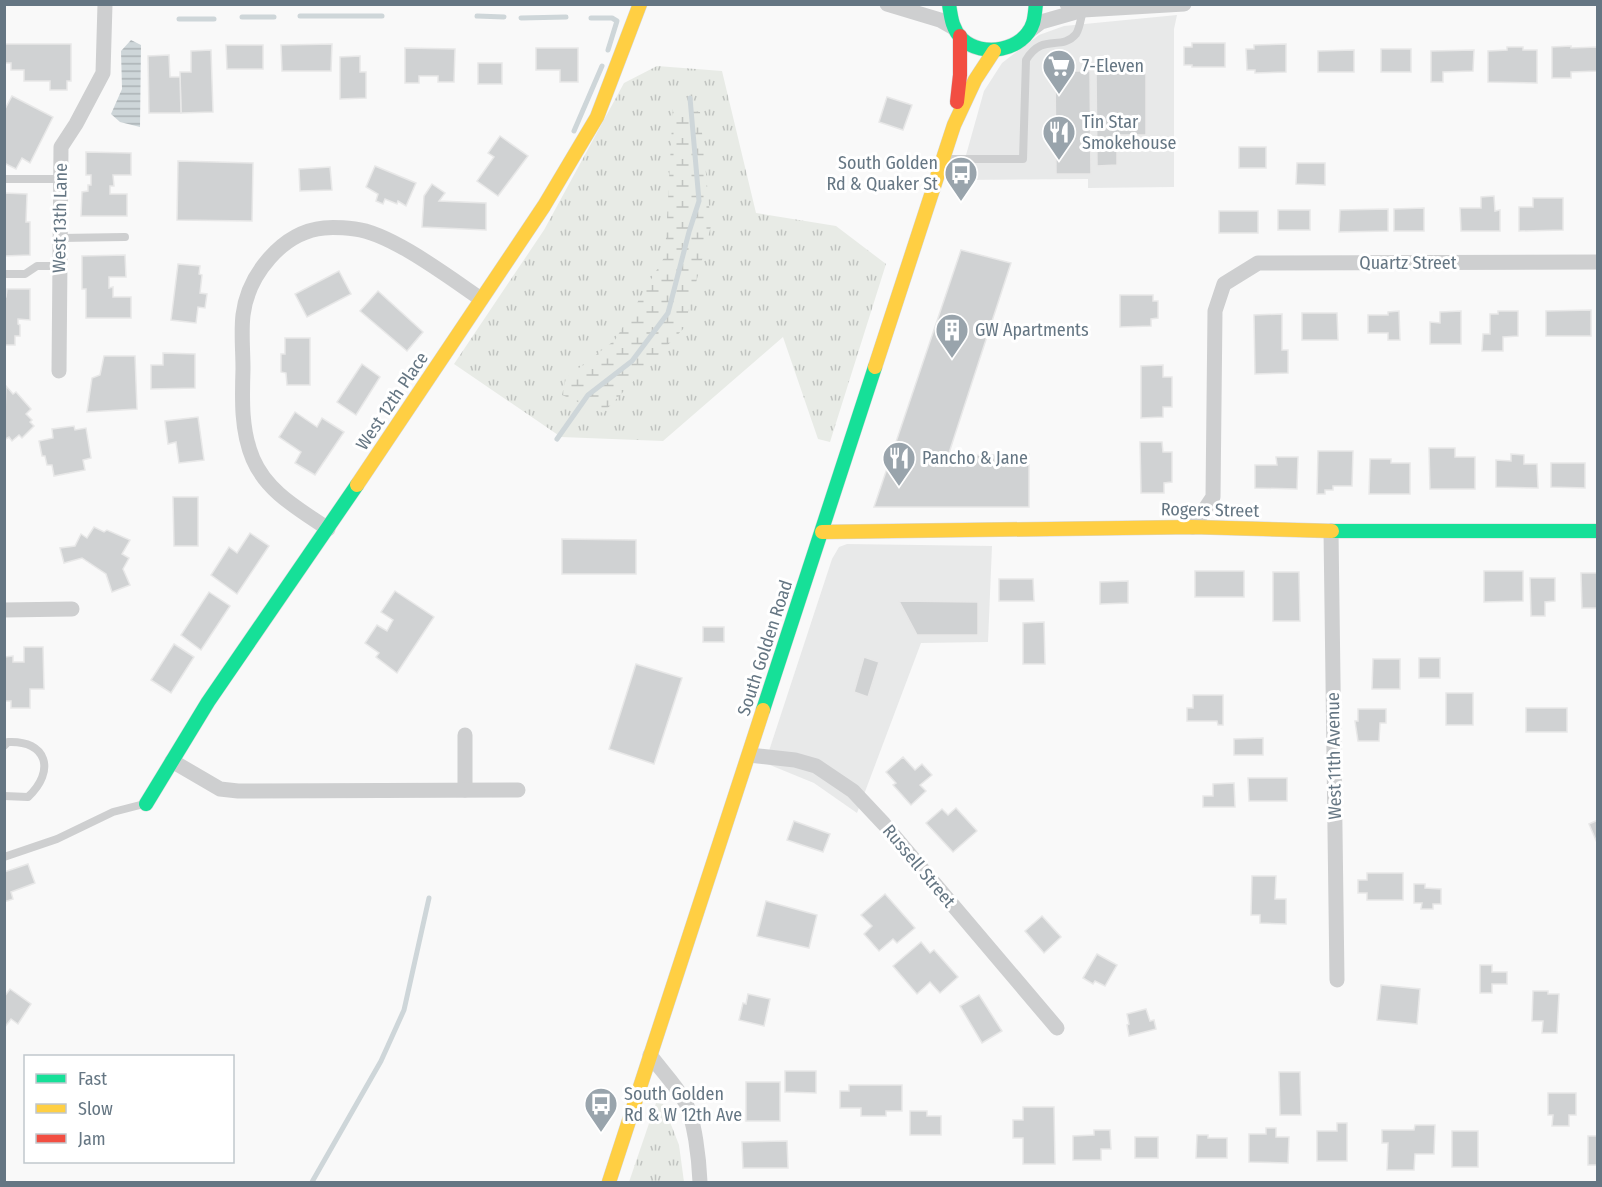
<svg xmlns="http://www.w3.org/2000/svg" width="1602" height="1187" font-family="'Fira Sans Condensed',sans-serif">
<defs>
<pattern id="grass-tufts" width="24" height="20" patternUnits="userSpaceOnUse" patternTransform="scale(1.5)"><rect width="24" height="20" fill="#e8ebe6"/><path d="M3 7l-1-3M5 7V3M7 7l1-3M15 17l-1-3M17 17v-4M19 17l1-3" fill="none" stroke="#c0c3c0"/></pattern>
<pattern id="wetland-marsh" width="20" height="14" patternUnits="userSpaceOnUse" patternTransform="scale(1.5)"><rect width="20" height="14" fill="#e8ebe6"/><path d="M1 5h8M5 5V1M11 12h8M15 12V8" fill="none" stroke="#c0c3c0"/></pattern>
<pattern id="water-rules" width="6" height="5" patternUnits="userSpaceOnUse" patternTransform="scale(1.5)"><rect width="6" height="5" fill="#ced6d9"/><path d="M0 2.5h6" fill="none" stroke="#abb2b5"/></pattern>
</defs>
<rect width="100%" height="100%" fill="#f9f9f9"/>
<!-- built -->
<g fill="#e8e9e9">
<polygon points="1177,15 1174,29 1174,187 1088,188 1088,179 959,180 984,91 1002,63 1011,56 1039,35 1064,26"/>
<polygon points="847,544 992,546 988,642 921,643 857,813 814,783 765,763 832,559 839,547"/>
</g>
<!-- grass -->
<g fill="url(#grass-tufts)">
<polygon points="657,66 722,71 756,213 836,226 886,264 830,442 818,439 783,337 663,441 561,437 454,364 544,230 624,83"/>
<polygon points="656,1103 663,1104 679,1145 684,1182 629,1182"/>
</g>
<!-- wetland -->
<polygon fill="url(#wetland-marsh)" points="673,106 700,112 711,226 684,328 603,413 562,395 566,378 615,340 665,256"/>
<!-- water -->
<polygon fill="url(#water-rules)" points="131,40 141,45 140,127 120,122 111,114 122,89 121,51"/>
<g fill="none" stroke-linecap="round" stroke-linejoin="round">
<!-- stream -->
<g stroke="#ced6d9" stroke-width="5">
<polyline points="300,16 382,16"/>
<polyline points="477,16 504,17"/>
<polyline points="242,17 274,17"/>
<polyline points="521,18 566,17"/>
<polyline points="591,18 612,18 617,21 608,50"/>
<polyline points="179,19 214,19"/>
<polyline points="574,131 602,66"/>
<polyline points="557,439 588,395 632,361 668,313 689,232 699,201 690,98"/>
<polyline points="312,1182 381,1061 404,1010 429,898"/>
</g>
</g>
<!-- building -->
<g fill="#d0d2d3" stroke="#e8e8e8" stroke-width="1.5">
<polygon points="1192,43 1225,43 1225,67 1192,67 1192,65 1184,65 1184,47 1192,47"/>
<polygon points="4,44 71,44 71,81 67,81 67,90 50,90 50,81 24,81 24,70 11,70 11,63 4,63"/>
<polygon points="332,44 331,71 282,71 281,45"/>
<polygon points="1286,44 1286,72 1255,73 1255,70 1247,70 1246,49 1254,49 1254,45"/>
<polygon points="226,45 263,45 263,69 227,69"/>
<polygon points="1571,46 1571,48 1598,47 1598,71 1571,72 1571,78 1552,78 1552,47"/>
<polygon points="1507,47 1523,47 1523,50 1537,50 1537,83 1488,82 1488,51 1507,50"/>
<polygon points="405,48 455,49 454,82 438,82 438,76 419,76 419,83 405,83"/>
<polygon points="536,48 578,48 578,82 560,82 560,70 536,70"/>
<rect x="1381" y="49" width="30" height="23"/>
<polygon points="211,50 213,112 181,113 180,72 191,72 191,51"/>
<polygon points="1354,50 1354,72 1318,72 1318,51"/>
<polygon points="1474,50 1473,71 1443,72 1443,82 1431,82 1431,51"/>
<polygon points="169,55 170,77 180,77 181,113 149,113 148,56"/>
<polygon points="360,56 360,72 366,72 366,98 340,99 340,57"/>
<rect x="478" y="63" width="24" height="21"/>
<polygon points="1146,68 1146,135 1117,135 1117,165 1097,166 1096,69"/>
<polygon points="1055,71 1090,71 1091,174 1056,174"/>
<polygon points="12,96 53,117 30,163 22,158 16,169 4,163 4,111"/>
<polygon points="887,97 912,105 903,130 879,122"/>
<polygon points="500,136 528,156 498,196 477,181 494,157 488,153"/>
<rect x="1239" y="147" width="27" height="21"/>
<polygon points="86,152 131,153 131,175 113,175 114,186 110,186 110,194 127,194 127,216 81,216 82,192 88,191 88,185 91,185 91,175 86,175"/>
<polygon points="178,161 253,163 252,221 177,220"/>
<polygon points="1297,163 1325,163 1325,185 1296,184"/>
<polygon points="375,166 416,183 406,206 398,201 397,204 385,199 383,204 376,201 378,194 366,187"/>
<polygon points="330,167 332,190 300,191 299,169"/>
<polygon points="432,184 445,193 439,201 486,203 486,230 422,227 424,196"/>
<polygon points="4,193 27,194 26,222 30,222 30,255 4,256"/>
<polygon points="1494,196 1495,211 1500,210 1500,231 1461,231 1460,208 1481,208 1481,197"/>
<polygon points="1533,198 1563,198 1563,230 1519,231 1519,207 1533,207"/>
<polygon points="1424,208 1424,231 1394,231 1394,209"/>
<polygon points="1388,209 1388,231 1339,232 1340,210"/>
<rect x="1278" y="210" width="32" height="20"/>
<rect x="1219" y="211" width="39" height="22"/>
<polygon points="961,250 1011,263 948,456 1029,454 1029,507 874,507"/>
<polygon points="125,255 126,277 109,277 109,288 113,287 113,297 131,297 131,318 86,318 86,289 82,289 82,256"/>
<polygon points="178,264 200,266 199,274 202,275 200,293 207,294 205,308 198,307 196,323 171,320"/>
<polygon points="339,271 351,294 307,317 295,294"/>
<polygon points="7,289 30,289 30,320 18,319 18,324 20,325 20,336 15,336 15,345 4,345 4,297 6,297"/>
<polygon points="378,291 423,332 407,351 360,311"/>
<polygon points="1120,295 1153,295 1153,301 1158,301 1158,318 1151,319 1151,326 1120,327"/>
<polygon points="1591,310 1591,336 1546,336 1546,311"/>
<polygon points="1399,311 1400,340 1388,340 1388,333 1368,333 1368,315 1388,315 1388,312"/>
<polygon points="1461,311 1461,344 1430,344 1430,322 1440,323 1440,312"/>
<polygon points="1498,311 1518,311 1518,336 1503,337 1503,351 1482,351 1483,334 1490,334 1490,314 1498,314"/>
<polygon points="1302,313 1337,313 1338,340 1302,340"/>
<polygon points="1282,314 1282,350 1288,350 1288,373 1255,374 1254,315"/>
<polygon points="285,338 310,338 310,385 287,385 286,373 281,372 281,354 285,354"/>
<polygon points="163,353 195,354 195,388 151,389 151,365 163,365"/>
<polygon points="104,356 135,356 137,409 87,412 92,378 100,375"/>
<polygon points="362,364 380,377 356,415 337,402"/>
<polygon points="1163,365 1163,377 1172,377 1172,407 1163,407 1163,417 1141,418 1141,366"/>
<polygon points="6,386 13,394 16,392 31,409 26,414 32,420 30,422 34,426 22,438 19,435 12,441 9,437 4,440"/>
<polygon points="295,412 317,427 322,418 344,432 315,475 295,463 301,452 279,437"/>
<polygon points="198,417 204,460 179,463 176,442 168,444 165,421"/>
<polygon points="74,426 75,430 86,428 91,458 83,460 85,470 54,476 52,465 47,465 45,456 42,456 39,441 53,438 52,429"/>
<polygon points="1140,442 1162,442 1163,452 1172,452 1172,482 1164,483 1164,493 1141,493"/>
<polygon points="1429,448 1455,448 1455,457 1475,457 1475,489 1430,489"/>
<polygon points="1318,451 1353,451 1352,486 1333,486 1333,490 1325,490 1325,494 1317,494"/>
<polygon points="1511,454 1524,455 1524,464 1537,464 1538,488 1496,487 1496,460 1511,461"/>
<polygon points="1276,457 1298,457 1297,489 1255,488 1255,465 1277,465"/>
<polygon points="1370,459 1391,459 1391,463 1410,463 1410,494 1369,494"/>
<polygon points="1551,463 1585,463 1585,488 1551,487"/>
<polygon points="173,497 198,497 198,546 174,546"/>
<polygon points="94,527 104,532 107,530 130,540 122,554 129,558 123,569 130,585 112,592 106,574 82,558 64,563 60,548 75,546 81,534 87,538"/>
<polygon points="250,533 269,546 237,594 211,575 229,547 237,553"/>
<polygon points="562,539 636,540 636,574 562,574"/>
<rect x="1195" y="571" width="49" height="26"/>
<polygon points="1484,571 1523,571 1523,601 1484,602"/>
<polygon points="1273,572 1299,572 1300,621 1273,621"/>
<polygon points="1581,573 1598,573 1598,608 1582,608"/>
<polygon points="1530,578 1555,578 1555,601 1545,602 1545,616 1531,616"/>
<polygon points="999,579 1033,579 1034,601 999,601"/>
<polygon points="1128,581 1128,603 1100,604 1100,582"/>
<polygon points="395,591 434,617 397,673 376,657 379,653 365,643 377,625 387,631 393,620 381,612"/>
<polygon points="209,592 230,606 201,650 181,635"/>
<polygon points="899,601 978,602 978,635 917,635"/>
<polygon points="1044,622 1045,664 1023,664 1023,623"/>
<rect x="703" y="627" width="21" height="15"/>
<polygon points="174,644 194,657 171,693 151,680"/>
<polygon points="24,647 43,647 44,689 30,689 30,708 11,708 11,701 4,701 4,657 13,656 13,662 24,662"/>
<polygon points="864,657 879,662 868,697 854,692"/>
<rect x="1419" y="658" width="21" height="20"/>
<polygon points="1373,659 1400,659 1400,689 1372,689"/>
<polygon points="636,664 682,678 654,764 609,749"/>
<rect x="1446" y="693" width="27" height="32"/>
<polygon points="1193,695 1223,695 1223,725 1218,725 1217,721 1187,721 1187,708 1193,708"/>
<rect x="1526" y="708" width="41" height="24"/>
<polygon points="1358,709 1386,709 1386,723 1380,723 1379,741 1358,741 1355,721 1358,721"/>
<polygon points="1263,738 1263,755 1234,755 1234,739"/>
<polygon points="903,757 915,770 922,764 932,775 920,785 926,791 911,805 893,785 896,783 886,772"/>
<polygon points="1248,778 1287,778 1287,801 1249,801"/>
<polygon points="1234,783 1235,807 1203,807 1203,796 1213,796 1213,784"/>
<polygon points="956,808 977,831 953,852 926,823 942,809 948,815"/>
<polygon points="1598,820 1598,845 1589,824"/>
<polygon points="794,821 830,834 823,852 787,840"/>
<polygon points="28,864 35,883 11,892 13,899 4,902 4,872"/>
<polygon points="1367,873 1403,873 1403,900 1367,900 1367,893 1358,893 1358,880 1367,880"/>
<polygon points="1252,876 1276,876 1275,899 1286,899 1286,924 1260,923 1260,915 1251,915"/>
<polygon points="1414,884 1425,884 1425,888 1441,889 1441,904 1433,904 1433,909 1421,909 1422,903 1414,903"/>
<polygon points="885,894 915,928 897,943 893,939 879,951 864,934 872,926 861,915"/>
<polygon points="766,901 817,915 809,948 757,936"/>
<polygon points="1042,916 1061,937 1044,953 1025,931"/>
<polygon points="921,942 930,953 934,950 958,977 940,993 930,982 917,994 893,966"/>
<polygon points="1097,954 1117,965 1105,986 1095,981 1093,984 1083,978"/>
<polygon points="1480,965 1492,965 1492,972 1507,972 1507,984 1492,984 1492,993 1480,993"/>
<polygon points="1381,985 1420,989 1417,1024 1377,1020"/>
<polygon points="10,989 31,1004 18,1024 11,1019 4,1028 4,997"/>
<polygon points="1533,991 1548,991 1548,994 1559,994 1557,1033 1542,1033 1543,1021 1532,1021"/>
<polygon points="748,994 770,999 764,1026 739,1020 743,1003 746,1004"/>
<polygon points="979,995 1002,1031 982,1043 960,1006"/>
<polygon points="1146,1009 1150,1021 1154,1020 1156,1029 1129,1036 1127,1025 1129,1024 1127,1014"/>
<polygon points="785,1071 816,1071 816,1093 785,1092"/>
<polygon points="1279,1072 1300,1072 1301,1115 1280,1115"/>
<rect x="746" y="1082" width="34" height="39"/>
<polygon points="849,1085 902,1085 902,1111 886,1111 886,1116 861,1116 861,1108 840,1108 840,1091 849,1091"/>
<polygon points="1548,1093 1576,1093 1576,1115 1569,1115 1569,1126 1552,1126 1553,1115 1548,1115"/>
<polygon points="1023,1107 1054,1107 1055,1164 1023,1164 1023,1138 1013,1138 1013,1120 1023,1120"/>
<polygon points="910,1111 927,1111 927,1116 941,1116 941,1135 910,1135"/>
<polygon points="1337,1123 1347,1123 1347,1161 1317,1161 1317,1131 1337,1131"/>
<polygon points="1415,1125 1435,1125 1434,1154 1415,1154 1414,1170 1387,1170 1388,1143 1382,1143 1382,1130 1414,1130"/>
<polygon points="1266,1128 1276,1128 1276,1137 1289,1137 1288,1163 1249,1162 1249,1134 1266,1134"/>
<polygon points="1094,1130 1110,1130 1111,1149 1101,1149 1101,1160 1073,1160 1073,1136 1094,1135"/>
<rect x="1452" y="1131" width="26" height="36"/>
<polygon points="1197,1135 1208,1135 1208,1138 1227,1138 1227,1158 1196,1158"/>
<rect x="1588" y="1136" width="10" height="29"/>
<rect x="1135" y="1137" width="23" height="21"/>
<polygon points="787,1141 788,1168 743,1168 742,1142"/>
</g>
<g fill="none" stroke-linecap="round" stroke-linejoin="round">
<defs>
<g id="fast">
<path d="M949,4C951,17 952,29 962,39C982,58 1024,51 1033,23C1035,17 1035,10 1036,4"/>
<polyline points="1332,531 1598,531"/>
<polyline points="763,710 875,367"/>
<polyline points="146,804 208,702 357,485"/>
</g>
<g id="slow">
<polyline points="875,367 954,125 975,80 994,51"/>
<polyline points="357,485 544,206 597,117 640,4"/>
<polyline points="822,532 1193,527 1332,531"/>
<polyline points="609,1182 763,710"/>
</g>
<polyline id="jam" points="957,102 960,75 960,36"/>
</defs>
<!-- fast casing -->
<use href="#fast" stroke="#d5d6d7" stroke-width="15"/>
<!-- slow casing -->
<use href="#slow" stroke="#d5d6d7" stroke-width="15"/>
<!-- jam casing -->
<use href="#jam" stroke="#d5d6d7" stroke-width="15"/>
<!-- lane -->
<g stroke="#cecfd0" stroke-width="8">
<path d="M947,159H1023L1026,60C1043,32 1061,52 1076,34C1080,28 1081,17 1083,10"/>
<polyline points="4,179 60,179"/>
<polyline points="60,238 125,237"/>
<polyline points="4,274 25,274 37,266 59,266"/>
<path d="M4,746L8,742C47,740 56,771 28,797L4,796"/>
<polyline points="4,857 57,839 113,812 144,804"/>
</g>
<!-- street -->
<g stroke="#cecfd0" stroke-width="15">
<polyline points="887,4 940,20 954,28"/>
<polyline points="1083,10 1184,4"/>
<polyline points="1029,31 1041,22 1083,10 1067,4"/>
<polyline points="59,371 61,147 76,124 103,73 105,4"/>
<polyline points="1193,527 1213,497 1215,311 1224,284 1258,263 1598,262"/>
<path d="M328,529C299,509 267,492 253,459C241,431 242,399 243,369C243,351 241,332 243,315C248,275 282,232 324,228C333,227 346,228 355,229C391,233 450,278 481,299"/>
<polyline points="1331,531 1337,980"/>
<polyline points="4,610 72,609"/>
<polyline points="465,735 465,790"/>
<polyline points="749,755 795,760 816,766 853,791 884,824 1057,1028"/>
<polyline points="172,761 220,789 238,791 518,790"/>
<path d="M650,1055C661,1070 675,1084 684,1100C695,1119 699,1160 700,1182"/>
</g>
<!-- fast -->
<use href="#fast" stroke="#16e098" stroke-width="14"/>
<!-- slow -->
<use href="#slow" stroke="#ffcf43" stroke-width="14"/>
<!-- jam -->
<use href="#jam" stroke="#f24e42" stroke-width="14"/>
</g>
<!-- icons -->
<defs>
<symbol id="supermarket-pin" viewBox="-11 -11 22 30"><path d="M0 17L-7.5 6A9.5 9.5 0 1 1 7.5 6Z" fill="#99a4ac" stroke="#fff"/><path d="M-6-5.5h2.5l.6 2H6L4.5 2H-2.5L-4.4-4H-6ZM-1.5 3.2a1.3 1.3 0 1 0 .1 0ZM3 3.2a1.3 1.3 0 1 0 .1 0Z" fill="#fff"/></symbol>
<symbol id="restaurant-pin" viewBox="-11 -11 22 30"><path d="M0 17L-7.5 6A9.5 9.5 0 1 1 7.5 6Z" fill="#99a4ac" stroke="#fff"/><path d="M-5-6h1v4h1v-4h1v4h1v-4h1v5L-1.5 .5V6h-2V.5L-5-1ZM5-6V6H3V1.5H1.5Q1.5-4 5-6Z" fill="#fff"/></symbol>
<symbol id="bus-pin" viewBox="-11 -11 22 30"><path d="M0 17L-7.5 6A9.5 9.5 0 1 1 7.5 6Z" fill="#99a4ac" stroke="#fff"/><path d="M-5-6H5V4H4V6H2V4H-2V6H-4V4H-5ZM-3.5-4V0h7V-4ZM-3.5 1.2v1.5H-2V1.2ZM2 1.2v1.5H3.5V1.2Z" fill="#fff"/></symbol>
<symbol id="building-pin" viewBox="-11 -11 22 30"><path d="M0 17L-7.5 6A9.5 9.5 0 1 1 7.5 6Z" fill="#99a4ac" stroke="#fff"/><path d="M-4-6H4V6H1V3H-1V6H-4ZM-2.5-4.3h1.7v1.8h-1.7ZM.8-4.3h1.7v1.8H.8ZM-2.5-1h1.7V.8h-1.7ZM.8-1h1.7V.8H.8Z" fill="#fff"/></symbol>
</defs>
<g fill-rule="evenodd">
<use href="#supermarket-pin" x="1040" y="47" width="38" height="52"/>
<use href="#restaurant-pin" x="1040" y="113" width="38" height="52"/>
<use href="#bus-pin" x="942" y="154" width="38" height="52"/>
<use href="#building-pin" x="933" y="311" width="38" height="52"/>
<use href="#restaurant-pin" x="880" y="439" width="38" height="52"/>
<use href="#bus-pin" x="582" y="1085" width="38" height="52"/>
</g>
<g text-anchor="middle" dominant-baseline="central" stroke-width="6" stroke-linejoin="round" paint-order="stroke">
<!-- poi labels -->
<g font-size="18" fill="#657683" stroke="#fff" text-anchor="start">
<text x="1082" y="66">7-Eleven</text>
<text x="1082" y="122">Tin Star<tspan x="1082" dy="21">Smokehouse</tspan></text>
<text x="938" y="163" text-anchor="end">South Golden<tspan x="938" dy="21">Rd &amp; Quaker St</tspan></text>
<text x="975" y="330">GW Apartments</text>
<text x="922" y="458">Pancho &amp; Jane</text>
<text x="624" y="1094">South Golden<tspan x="624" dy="21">Rd &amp; W 12th Ave</tspan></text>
</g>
<!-- street labels -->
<g font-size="18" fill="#657683" stroke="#fff">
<text transform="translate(60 218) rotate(-89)">West 13th Lane</text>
<text x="1408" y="263">Quartz Street</text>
<text transform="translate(392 401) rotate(-56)">West 12th Place</text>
<text transform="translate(1210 510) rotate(1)">Rogers Street</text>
<text transform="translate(765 648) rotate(-72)">South Golden Road</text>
<text transform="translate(1334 756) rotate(-91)">West 11th Avenue</text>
<text transform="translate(919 866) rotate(50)">Russell Street</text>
</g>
</g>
<!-- border -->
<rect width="1602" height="1187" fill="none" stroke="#657683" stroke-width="12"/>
<!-- legend -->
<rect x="24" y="1055" width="210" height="108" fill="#ffffff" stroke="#c1c8cd" stroke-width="1.5"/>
<rect x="36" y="1074" width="30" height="9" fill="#16e098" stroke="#c1c8cd" stroke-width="1.5"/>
<text x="78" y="1085" font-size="18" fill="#657683">Fast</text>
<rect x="36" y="1104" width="30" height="9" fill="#ffcf43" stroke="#c1c8cd" stroke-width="1.5"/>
<text x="78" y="1115" font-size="18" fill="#657683">Slow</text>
<rect x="36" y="1134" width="30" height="9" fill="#f24e42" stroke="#c1c8cd" stroke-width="1.5"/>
<text x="78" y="1145" font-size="18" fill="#657683">Jam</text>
</svg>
